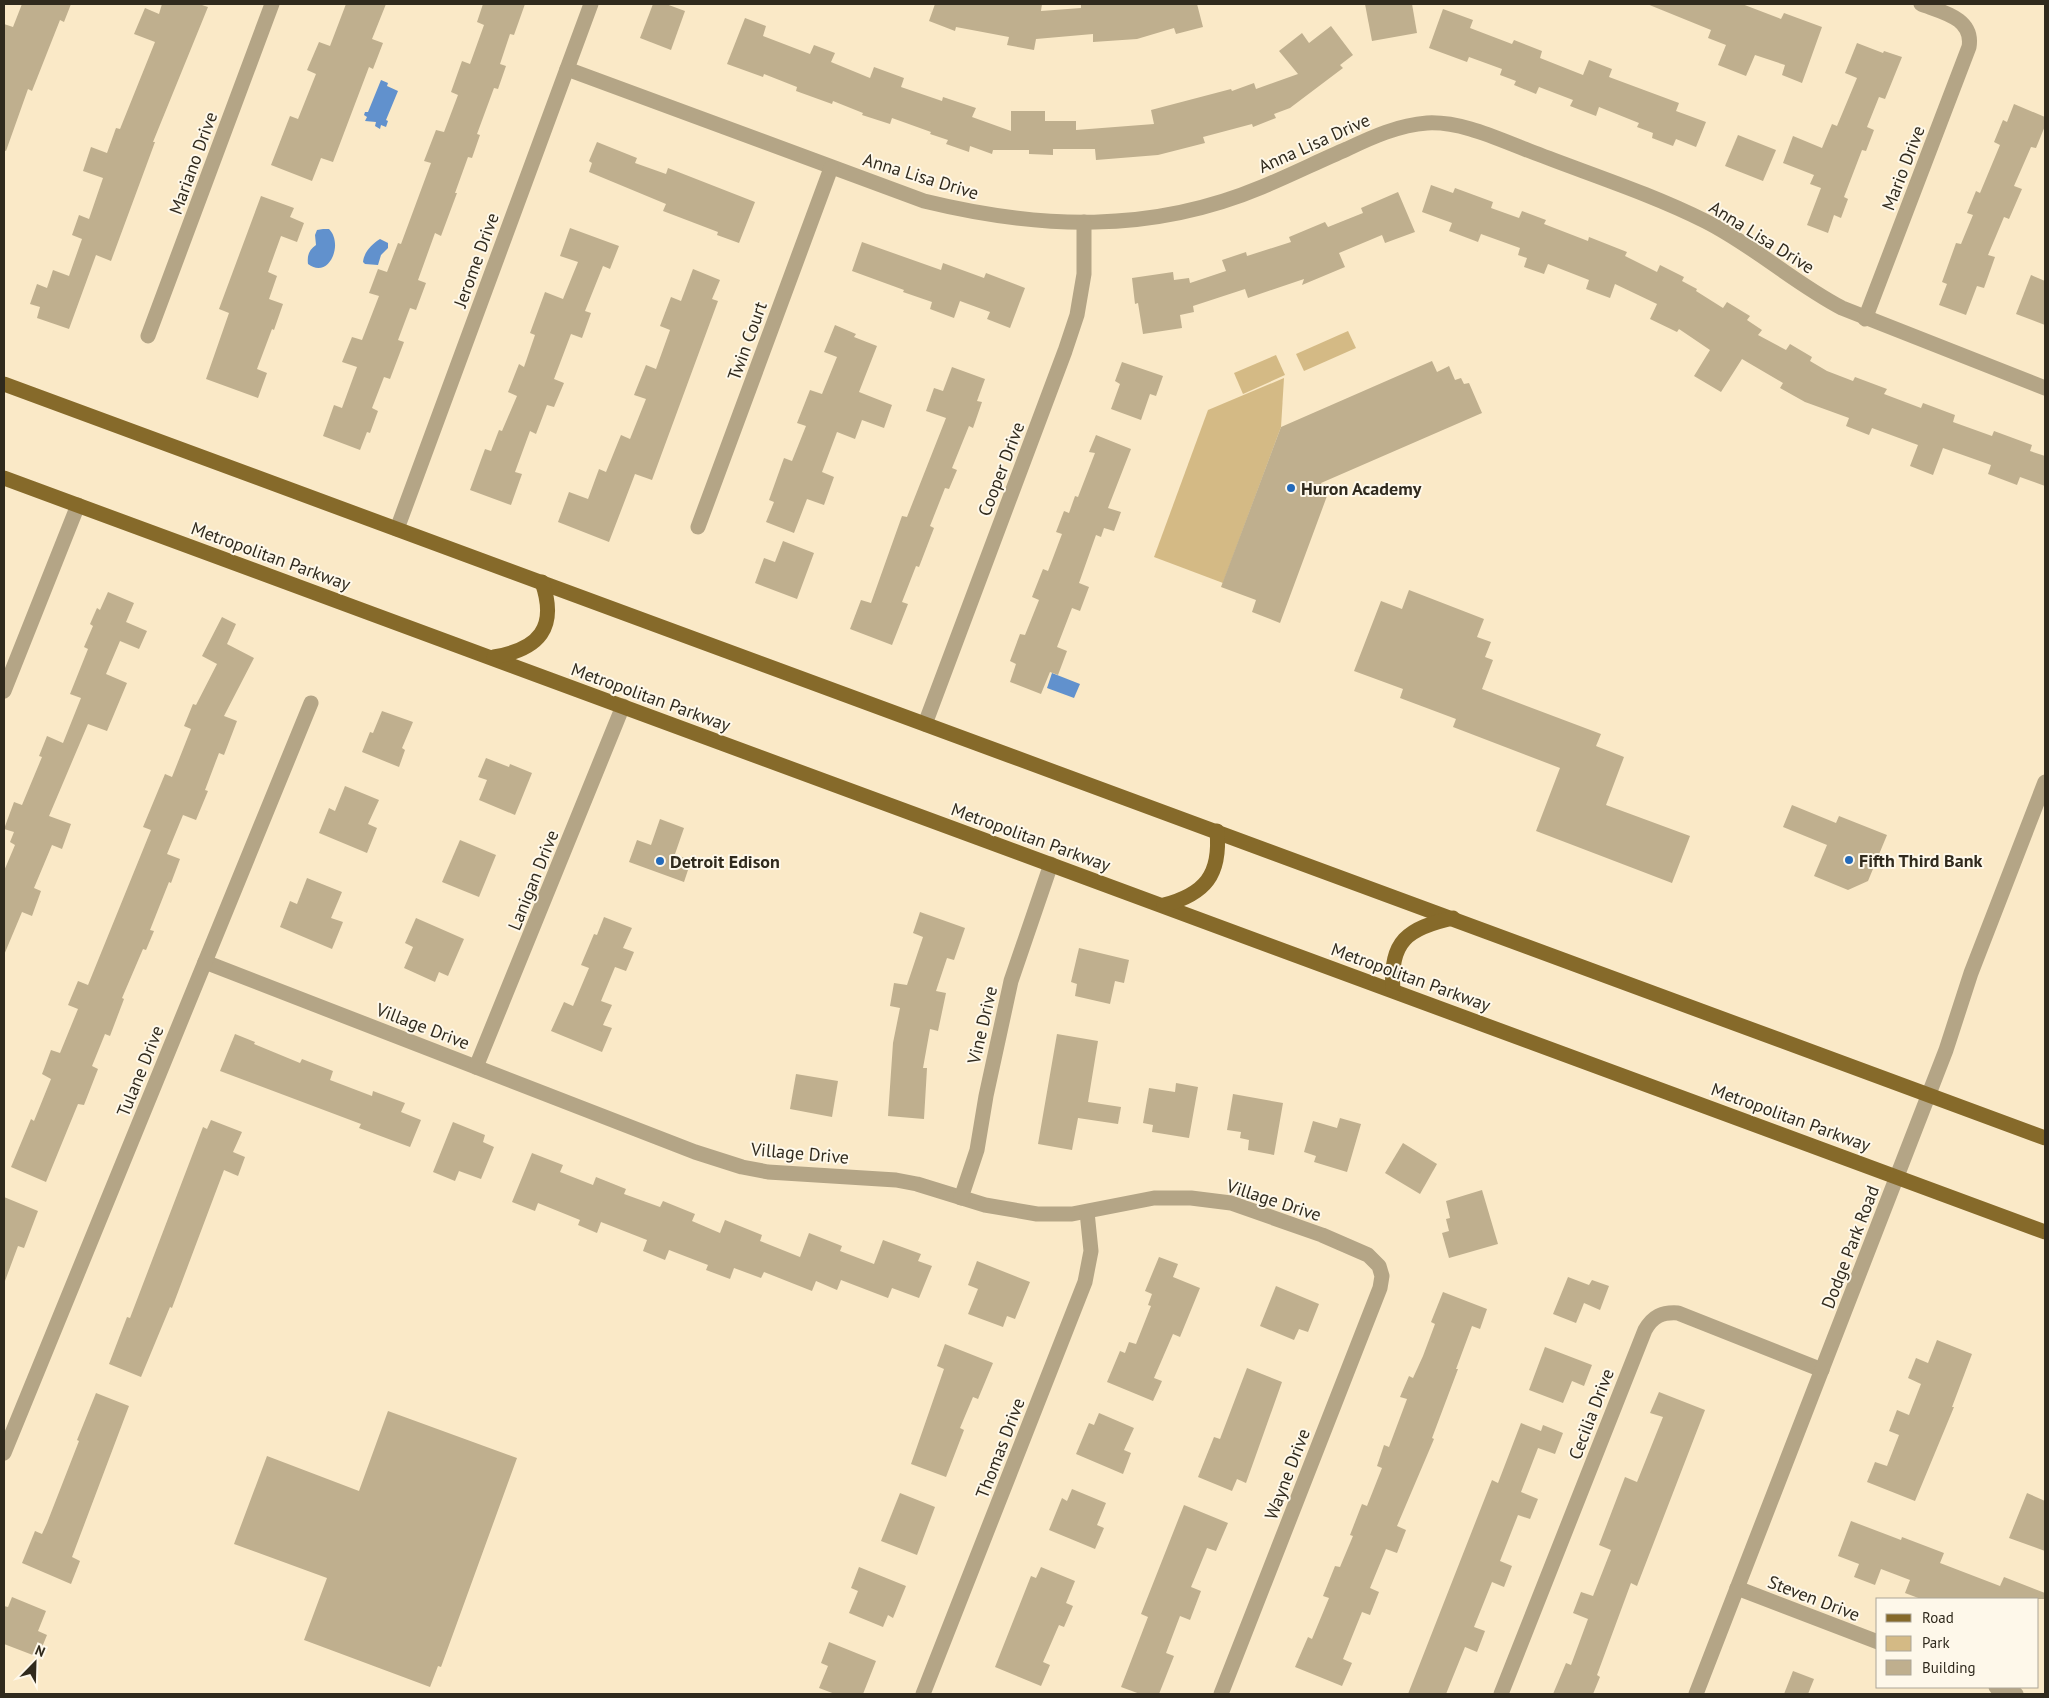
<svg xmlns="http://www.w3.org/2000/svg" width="2049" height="1698" font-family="'PT Sans',sans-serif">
<rect width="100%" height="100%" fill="#fae9c7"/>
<!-- green -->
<g fill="#d4ba85">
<polygon points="1348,331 1356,348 1304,371 1296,354"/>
<polygon points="1276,355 1285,375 1243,394 1234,373"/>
<polygon points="1284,378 1281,427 1223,583 1154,557 1208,410"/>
</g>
<!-- water -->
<g fill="#6191cd">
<polygon points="381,80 388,83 387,86 398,91 386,120 388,121 386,127 381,125 380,129 375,126 376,122 365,121 367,117 364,115 365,112 368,112"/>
<path d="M323,229H329C344,244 329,280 308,264C307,255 309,250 316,245L315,235L317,230Z"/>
<path d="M380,239L388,243V248L381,255L378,265L365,264L363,262C364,252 372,244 380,239Z"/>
<polygon points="1052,673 1080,684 1074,698 1047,688"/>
</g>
<!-- building -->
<g fill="#bfaf8e">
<polygon points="22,4 71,4 64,22 60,20 32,91 28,89 6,151 4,150 4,24 13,27"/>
<polygon points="162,4 199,4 208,7 153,142 155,142 111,261 96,255 69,329 37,318 40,307 30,304 37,284 47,288 53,270 69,276 82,239 72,235 79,215 89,219 103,178 83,171 91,147 107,153 116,128 120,129 155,42 134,34 145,8 159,14"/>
<polygon points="346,4 386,4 372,39 383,43 373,69 369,67 333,162 321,158 312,181 271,165 290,116 298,119 316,74 307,70 319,42 330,46"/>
<polygon points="483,4 525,4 514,35 510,34 500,64 506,66 498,89 494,88 477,134 480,135 472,158 468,157 455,193 457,193 441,236 435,233 418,280 426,283 416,310 410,308 398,340 404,342 390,379 384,377 372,408 378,411 370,433 367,432 360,450 323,436 334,405 342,408 357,367 342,362 352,337 362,340 379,296 369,293 378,269 387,272 398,243 401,244 431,163 424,161 436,130 444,132 458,95 451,92 462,61 470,64 484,25 477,22"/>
<polygon points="653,4 666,4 685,11 671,50 640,38"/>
<polygon points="935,4 1042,4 1041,11 1081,8 1081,4 1197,4 1203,27 1176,34 1174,28 1137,39 1093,42 1093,34 1036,39 1034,50 1007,45 1009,37 956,27 955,31 929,21"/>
<polygon points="1365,4 1412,4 1417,33 1372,41"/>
<polygon points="1647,4 1742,4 1781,19 1784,13 1822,27 1802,83 1782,75 1785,65 1755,55 1746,76 1718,65 1726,45 1708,38 1711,30"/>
<polygon points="1443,9 1473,20 1470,28 1512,44 1514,40 1542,51 1540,58 1583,75 1589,60 1612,69 1609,77 1679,103 1676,111 1706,122 1696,147 1676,139 1673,146 1652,138 1653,133 1637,127 1639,123 1599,107 1596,116 1570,106 1573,100 1539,87 1536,94 1514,85 1516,81 1500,75 1502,69 1469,57 1467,62 1429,48"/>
<polygon points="745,18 766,26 763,36 810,54 814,45 835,53 831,62 870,78 874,67 904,78 901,87 942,101 943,97 976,108 972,117 1011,131 1011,111 1045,111 1045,121 1076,121 1076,130 1154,124 1151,110 1231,89 1232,91 1254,83 1256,89 1298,74 1279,51 1302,33 1309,43 1331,26 1353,55 1340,65 1343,68 1290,108 1274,114 1276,118 1253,127 1252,124 1203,137 1205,143 1158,155 1096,160 1095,149 1053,149 1053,155 1029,154 1029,150 993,150 992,154 970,146 969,152 946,144 948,140 930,134 931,132 892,118 890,124 862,115 863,113 833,101 832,104 796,91 797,87 764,74 763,77 727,64"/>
<polygon points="1857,43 1883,53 1884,51 1902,57 1885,99 1879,97 1867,127 1874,130 1866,151 1862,150 1844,197 1848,199 1841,218 1834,215 1828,233 1807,225 1821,188 1810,184 1814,175 1783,163 1793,136 1822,148 1832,124 1837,126 1857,78 1845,73"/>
<polygon points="2014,104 2045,117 2045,126 2036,148 2031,147 2014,186 2022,189 2009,219 2004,217 1988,255 1995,257 1984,288 1977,286 1966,315 1939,305 1947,284 1942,282 1956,243 1961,244 1973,215 1967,213 1976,191 1980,193 2000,145 1994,142 2003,120 2007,122"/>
<polygon points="1738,135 1776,150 1763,181 1725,166"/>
<polygon points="597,142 637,158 635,163 666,174 668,168 755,202 739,243 717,235 718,232 663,211 666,204 589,172 592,163 589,161"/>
<polygon points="1431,185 1453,193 1455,188 1493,202 1491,208 1519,218 1522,211 1546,220 1544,224 1588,241 1589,237 1627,252 1625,256 1657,272 1660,265 1684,277 1682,281 1697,289 1696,291 1723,308 1727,302 1750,316 1747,320 1762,330 1758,335 1786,350 1790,344 1812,357 1810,361 1827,371 1853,381 1855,377 1887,389 1884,394 1921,408 1923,403 1955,415 1953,422 1992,436 1994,431 2032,445 2030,451 2045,456 2045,486 2020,477 2017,485 1988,474 1991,465 1943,448 1933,475 1910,466 1918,445 1872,428 1869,435 1846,426 1849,418 1805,402 1780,388 1783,383 1742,359 1721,392 1694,376 1710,350 1679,329 1677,332 1650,319 1657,304 1615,284 1610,298 1586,289 1589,280 1548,264 1544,274 1524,267 1527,258 1518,255 1520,248 1481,234 1478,242 1449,231 1452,223 1422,212"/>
<polygon points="1398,192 1415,232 1385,243 1382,235 1339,253 1345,267 1302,285 1304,279 1248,298 1245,289 1193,306 1194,312 1180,315 1182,328 1143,334 1138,303 1135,304 1132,278 1173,272 1174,280 1189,278 1190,283 1226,271 1222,260 1246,252 1247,256 1291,242 1289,237 1325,222 1328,227 1363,213 1361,208"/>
<polygon points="261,196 294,208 290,217 304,223 297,242 281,236 268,272 277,276 269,299 283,304 274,330 272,329 257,369 267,373 258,398 206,379 229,313 219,309"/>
<polygon points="570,228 619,246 610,269 603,266 585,311 591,313 582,338 571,334 554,379 564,383 554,407 547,405 536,434 530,431 515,472 522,474 511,505 470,490 485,449 491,451 499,430 502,431 517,396 508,392 519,364 524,367 535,335 530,333 545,292 563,299 578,262 560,256"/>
<polygon points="862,242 941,270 943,263 984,278 986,273 1025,288 1010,328 987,319 990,312 960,301 954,318 930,309 932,302 903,292 904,290 852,271"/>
<polygon points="693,269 720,280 712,299 718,301 652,480 635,474 609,542 558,522 569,492 588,499 599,469 606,472 621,435 630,439 646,399 634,395 646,365 656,369 670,330 660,326 671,297 681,301"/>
<polygon points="2031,275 2045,281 2045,325 2016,314"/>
<polygon points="835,325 856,334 854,337 877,346 859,392 892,405 884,428 862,420 855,439 837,432 822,472 834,477 824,505 807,499 794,533 766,522 774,502 769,500 784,458 792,461 806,426 797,423 810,390 822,394 837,357 824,352"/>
<polygon points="1432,361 1437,372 1449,366 1455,380 1461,378 1464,384 1469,383 1482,413 1321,483 1327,496 1280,623 1252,612 1256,600 1221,587 1281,427"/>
<polygon points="1122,362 1163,376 1156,396 1150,394 1141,420 1111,409 1120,384 1115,381"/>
<polygon points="952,367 985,379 977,401 982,402 973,428 969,426 952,468 957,470 949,489 945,488 930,526 934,528 919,567 916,566 902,602 908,604 892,645 850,629 861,600 871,603 902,516 907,517 946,418 926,411 934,388 943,391"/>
<polygon points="1096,435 1131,449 1108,508 1121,512 1114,531 1104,528 1101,537 1096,535 1079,583 1089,587 1080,611 1072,608 1057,647 1067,651 1058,675 1050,672 1041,694 1010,682 1016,664 1010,661 1020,634 1025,635 1039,600 1032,597 1043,569 1048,571 1062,534 1056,532 1064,511 1069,513 1075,496 1078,497 1095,453 1089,452"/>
<polygon points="783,541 814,553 797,599 755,583 764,558 775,562"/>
<polygon points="1409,590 1484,619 1477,637 1491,642 1485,657 1493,660 1482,689 1601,734 1596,746 1624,757 1606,805 1690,836 1672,883 1536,831 1560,768 1453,727 1456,719 1400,698 1403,689 1354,671 1381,601 1402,609"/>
<polygon points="108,592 134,603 126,622 147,631 139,649 120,641 106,674 127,683 107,731 88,724 49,816 71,824 62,849 52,845 34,888 41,891 32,916 22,912 4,955 4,871 15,845 10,842 14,832 4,829 14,802 22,805 42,757 39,756 47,736 63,743 81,698 70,694 88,649 84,647 93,626 90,624 97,608 100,610"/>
<polygon points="222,617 236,624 227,644 254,658 224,716 237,721 224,755 219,753 205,790 208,791 196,820 183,815 167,854 180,859 171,883 169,882 150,930 154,931 146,950 143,949 122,998 124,999 110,1036 105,1034 92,1066 98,1069 84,1105 78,1104 46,1182 11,1167 31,1119 34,1121 51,1079 42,1074 51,1050 60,1053 78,1009 68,1005 78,981 88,985 151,830 143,827 165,774 172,777 191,729 184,726 193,704 196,705 217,664 202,656"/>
<polygon points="382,711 413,722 402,748 405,750 399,767 362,752 370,732 373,733"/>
<polygon points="486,758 509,767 510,764 532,773 515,815 479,800 487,780 478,777"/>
<polygon points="345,786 379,800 368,824 377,828 367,853 319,833 329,808 335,811"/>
<polygon points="1792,805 1836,823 1839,816 1887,835 1868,881 1848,890 1814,876 1827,845 1783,827"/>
<polygon points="660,819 684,828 675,854 691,861 684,882 629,862 637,840 651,845"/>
<polygon points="460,840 496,855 479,897 442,882"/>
<polygon points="307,878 342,892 331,918 343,922 332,949 280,927 290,901 297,904"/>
<polygon points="920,912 965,928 954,960 947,958 936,991 946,993 938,1031 930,1029 923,1068 927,1068 924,1119 888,1116 893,1043 900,1008 890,1006 894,983 907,985 923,937 913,933"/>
<polygon points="604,917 632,928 623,948 634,952 626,971 615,967 601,1001 612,1005 603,1025 612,1028 602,1052 551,1031 564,1002 573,1006 589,968 581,965 594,934 597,935"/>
<polygon points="416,918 464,939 448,976 439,972 435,982 404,968 413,947 405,943"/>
<polygon points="1079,948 1129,960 1124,983 1115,981 1110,1004 1075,996 1077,984 1071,982"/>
<polygon points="235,1034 255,1042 254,1044 300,1063 302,1059 333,1071 330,1080 372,1096 373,1091 405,1103 401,1112 421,1120 410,1147 359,1128 361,1124 220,1071"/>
<polygon points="1057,1034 1098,1041 1088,1102 1121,1107 1118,1124 1078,1118 1072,1150 1038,1144"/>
<polygon points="796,1074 838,1081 832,1117 790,1109"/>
<polygon points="1176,1083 1198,1087 1189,1138 1152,1132 1153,1125 1143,1123 1149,1088 1175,1092"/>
<polygon points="1233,1094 1283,1103 1274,1155 1248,1150 1249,1140 1240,1138 1241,1132 1227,1130"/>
<polygon points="1340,1118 1361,1124 1347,1172 1314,1162 1316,1156 1304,1152 1313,1121 1337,1128"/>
<polygon points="211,1120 242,1132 233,1152 245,1157 238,1176 224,1170 172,1308 170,1307 141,1377 109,1364 127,1317 130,1318 203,1127 207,1129"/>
<polygon points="453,1122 485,1135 483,1142 494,1147 481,1179 459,1171 455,1181 433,1172"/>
<polygon points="1403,1143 1437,1164 1420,1194 1385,1173"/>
<polygon points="532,1153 563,1165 560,1172 593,1185 596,1177 626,1189 624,1194 660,1207 663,1201 695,1214 692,1221 720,1233 725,1220 762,1235 760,1241 800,1257 809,1233 842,1246 840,1251 874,1264 883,1240 921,1254 918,1261 932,1266 919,1298 892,1288 888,1298 841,1280 837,1290 816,1281 812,1291 764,1272 761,1278 734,1268 730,1279 706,1270 708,1265 669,1250 665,1260 643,1251 647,1240 601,1222 597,1233 578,1225 580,1220 538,1203 535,1211 512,1202"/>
<polygon points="1482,1190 1498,1244 1449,1258 1442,1233 1449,1231 1446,1219 1450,1218 1446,1201"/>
<polygon points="4,1197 38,1211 24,1248 18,1246 5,1281"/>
<polygon points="1159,1257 1178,1264 1173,1277 1200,1288 1180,1337 1173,1334 1154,1378 1162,1381 1153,1401 1107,1382 1120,1351 1125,1353 1129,1342 1136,1344 1151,1306 1148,1305 1152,1294 1145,1291"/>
<polygon points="977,1261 1030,1282 1015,1319 1007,1316 1003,1327 968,1314 978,1289 968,1285"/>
<polygon points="1568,1277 1589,1285 1592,1280 1609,1286 1600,1310 1584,1303 1576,1323 1553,1314"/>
<polygon points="1276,1286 1319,1304 1308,1332 1299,1329 1294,1340 1260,1326"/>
<polygon points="1443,1292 1487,1309 1480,1329 1472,1326 1456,1369 1458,1369 1432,1438 1434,1439 1397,1526 1406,1530 1397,1553 1386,1549 1370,1588 1379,1592 1370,1615 1362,1612 1343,1659 1352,1663 1342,1686 1295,1667 1308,1637 1312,1639 1329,1598 1323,1596 1335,1566 1340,1567 1353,1536 1350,1535 1362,1504 1367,1506 1382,1468 1377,1466 1384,1445 1389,1447 1407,1399 1400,1397 1409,1376 1413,1378 1423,1356 1435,1324 1431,1322"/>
<polygon points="1937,1340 1972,1354 1952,1407 1954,1407 1915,1501 1867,1482 1875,1462 1887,1466 1899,1435 1889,1431 1897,1410 1909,1415 1921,1384 1908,1378 1916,1358 1928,1363"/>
<polygon points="945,1344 993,1363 978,1399 973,1397 960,1428 964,1430 946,1477 911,1464 944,1369 937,1366"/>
<polygon points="1545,1347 1592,1365 1584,1386 1572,1381 1563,1403 1529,1390"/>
<polygon points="1247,1368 1282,1382 1246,1483 1237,1479 1232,1491 1198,1477 1214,1437 1220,1439"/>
<polygon points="1659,1392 1705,1410 1637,1586 1631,1583 1597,1675 1600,1677 1593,1694 1553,1694 1566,1663 1571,1665 1588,1619 1573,1613 1581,1592 1593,1596 1611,1550 1599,1545 1625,1477 1637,1482 1663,1417 1650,1413"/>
<polygon points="96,1393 129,1406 72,1557 80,1561 71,1584 22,1563 35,1531 42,1534 47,1523 79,1441 77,1440"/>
<polygon points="388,1411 517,1458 441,1667 438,1666 430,1687 304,1640 327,1578 234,1544 267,1456 359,1491"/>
<polygon points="1099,1413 1134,1428 1124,1450 1131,1453 1123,1474 1076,1454 1089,1423 1094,1425"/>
<polygon points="1521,1423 1541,1431 1543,1425 1563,1433 1555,1454 1538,1448 1521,1492 1538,1499 1530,1519 1518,1515 1500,1561 1512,1566 1504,1587 1492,1582 1474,1627 1485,1631 1477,1652 1465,1647 1446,1694 1408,1694 1492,1480 1498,1483"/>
<polygon points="1072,1489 1106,1503 1097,1525 1104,1528 1095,1549 1049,1530 1062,1498 1067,1501"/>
<polygon points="900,1493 935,1507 917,1555 881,1541"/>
<polygon points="2027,1493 2045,1501 2045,1551 2009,1538"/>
<polygon points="1184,1505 1228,1523 1216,1551 1207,1548 1191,1587 1201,1591 1190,1620 1180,1616 1166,1653 1174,1656 1159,1694 1140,1694 1121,1687 1148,1617 1141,1614"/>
<polygon points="1851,1521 1901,1540 1902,1537 1944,1553 1940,1563 2000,1586 2004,1577 2045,1593 2045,1599 1921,1599 1905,1593 1910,1580 1881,1569 1875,1585 1854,1577 1859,1564 1838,1556"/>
<polygon points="859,1567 906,1586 893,1618 888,1615 883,1627 849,1613 858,1591 851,1588"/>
<polygon points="1041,1567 1075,1581 1066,1603 1073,1606 1064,1627 1059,1625 1043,1662 1050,1665 1041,1686 995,1667 1031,1576 1036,1578"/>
<polygon points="12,1597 46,1611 38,1631 47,1635 38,1657 4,1644 4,1606 8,1607"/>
<polygon points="829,1642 876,1661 863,1694 835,1694 819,1688 828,1666 821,1663"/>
<polygon points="1793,1671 1814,1679 1808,1694 1784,1694"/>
</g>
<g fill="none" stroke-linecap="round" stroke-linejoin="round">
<!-- minor -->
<g stroke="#b4a586" stroke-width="15">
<path d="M567,69L924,201C1039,229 1150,234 1262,187C1291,175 1319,161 1347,149C1372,137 1399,125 1427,123C1463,121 1502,141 1535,153C1592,175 1651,194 1705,221C1753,245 1794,283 1842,308L2045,388"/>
<path d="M1865,319L1969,47C1974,18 1942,12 1921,4"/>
<polyline points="148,336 272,4"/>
<polyline points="698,527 831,168"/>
<polyline points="397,529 591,4"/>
<polyline points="4,691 78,505"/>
<polyline points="925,724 1065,351 1077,315 1084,274 1084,222"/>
<polyline points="205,962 695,1152 742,1167 768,1172 896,1180 917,1184 985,1205 1037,1214 1072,1214 1154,1198 1191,1198 1231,1203 1322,1235 1368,1255 1379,1266 1382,1276 1380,1288 1221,1694"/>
<polyline points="476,1067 623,706"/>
<polyline points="961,1198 977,1150 986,1096 1011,981 1051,864"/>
<polyline points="4,1453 311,703"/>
<polyline points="1737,1588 1878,1642"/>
<polyline points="1996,1687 2016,1694"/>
<polyline points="923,1694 1085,1282 1091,1251 1087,1212"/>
<path d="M1501,1694L1645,1330C1653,1316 1662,1312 1678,1313L1822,1370"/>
<polyline points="1696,1694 1946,1050 1971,973 2045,782"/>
</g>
<!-- major -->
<g stroke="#866a2a" stroke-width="15">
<polyline points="4,384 2045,1138"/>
<polyline points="4,478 2045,1232"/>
<path d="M494,657C539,649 558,628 542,582"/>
<path d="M1164,905C1205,894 1221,875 1217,831"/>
<path d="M1393,990C1389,941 1408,928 1453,918"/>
</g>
</g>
<!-- markers -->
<g fill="#246aba" stroke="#fef8ea" stroke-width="2">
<circle cx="1291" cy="488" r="5"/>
<circle cx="1849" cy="860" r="5"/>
<circle cx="660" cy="861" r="5"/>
</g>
<g text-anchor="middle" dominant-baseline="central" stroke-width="4" stroke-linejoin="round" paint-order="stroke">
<!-- street labels -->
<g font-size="18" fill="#302a1d" stroke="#fef8ea">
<text transform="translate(1314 143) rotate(-24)">Anna Lisa Drive</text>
<text transform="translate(193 163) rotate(-70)">Mariano Drive</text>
<text transform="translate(1903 168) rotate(-69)">Mario Drive</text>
<text transform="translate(921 176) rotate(17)">Anna Lisa Drive</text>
<text transform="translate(1762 237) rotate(32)">Anna Lisa Drive</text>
<text transform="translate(476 260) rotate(-70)">Jerome Drive</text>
<text transform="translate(747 341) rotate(-70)">Twin Court</text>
<text transform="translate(1001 469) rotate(-69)">Cooper Drive</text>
<text transform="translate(271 556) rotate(20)">Metropolitan Parkway</text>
<text transform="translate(651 697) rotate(20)">Metropolitan Parkway</text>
<text transform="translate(1031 837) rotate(20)">Metropolitan Parkway</text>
<text transform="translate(533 880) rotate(-68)">Lanigan Drive</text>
<text transform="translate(1411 977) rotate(20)">Metropolitan Parkway</text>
<text transform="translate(982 1025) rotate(-77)">Vine Drive</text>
<text transform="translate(423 1026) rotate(21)">Village Drive</text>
<text transform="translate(140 1071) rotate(-68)">Tulane Drive</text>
<text transform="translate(1791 1117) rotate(20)">Metropolitan Parkway</text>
<text transform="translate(800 1153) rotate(5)">Village Drive</text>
<text transform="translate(1274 1200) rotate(18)">Village Drive</text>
<text transform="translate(1850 1247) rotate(-69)">Dodge Park Road</text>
<text transform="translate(1591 1414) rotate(-69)">Cecilia Drive</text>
<text transform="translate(1000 1448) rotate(-69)">Thomas Drive</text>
<text transform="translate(1287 1474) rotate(-69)">Wayne Drive</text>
<text transform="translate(1814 1598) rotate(21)">Steven Drive</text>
</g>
<!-- poi labels -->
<g font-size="18" font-weight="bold" fill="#302a1d" stroke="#fef8ea" text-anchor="start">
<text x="1301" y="488">Huron Academy</text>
<text x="1859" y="860">Fifth Third Bank</text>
<text x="670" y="861">Detroit Edison</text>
</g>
</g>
<!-- border -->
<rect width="2049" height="1698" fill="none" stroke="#302a1d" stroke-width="10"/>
<!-- legend -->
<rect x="1876" y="1598" width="162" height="90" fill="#fef8ea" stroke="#aca698"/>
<rect x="1886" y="1614" width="25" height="8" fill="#866a2a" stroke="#aca698"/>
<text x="1922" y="1623" font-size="15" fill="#302a1d">Road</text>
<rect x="1886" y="1636" width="25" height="15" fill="#d4ba85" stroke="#aca698"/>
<text x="1922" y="1648" font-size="15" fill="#302a1d">Park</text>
<rect x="1886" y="1660" width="25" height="15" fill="#bfaf8e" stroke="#aca698"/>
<text x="1922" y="1673" font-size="15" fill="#302a1d">Building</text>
<!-- north arrow -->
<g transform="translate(35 1663) rotate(23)" stroke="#fef8ea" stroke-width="4" paint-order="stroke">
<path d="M0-4L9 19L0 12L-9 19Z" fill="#302a1d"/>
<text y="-8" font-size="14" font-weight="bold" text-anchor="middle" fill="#302a1d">N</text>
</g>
</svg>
